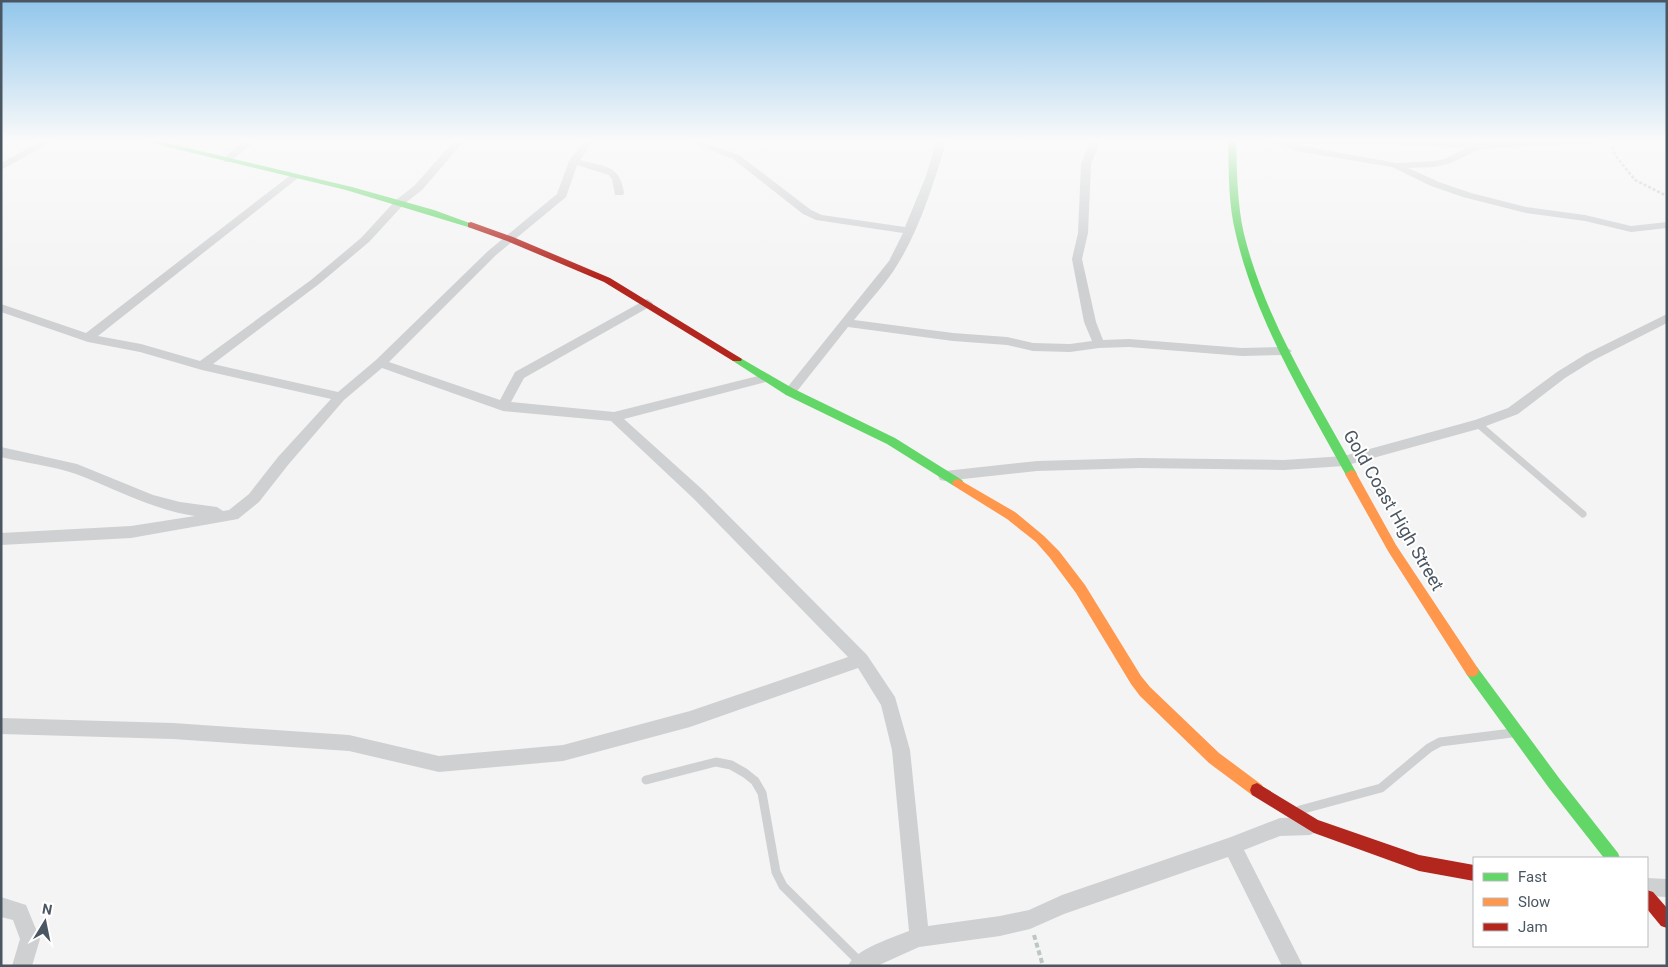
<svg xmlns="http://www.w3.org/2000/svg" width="1668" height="967" font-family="Roboto,sans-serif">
<rect width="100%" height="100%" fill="#f4f4f4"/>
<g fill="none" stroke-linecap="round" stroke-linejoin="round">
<!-- path-far1 -->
<polyline stroke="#bcc7c4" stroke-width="2.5" stroke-dasharray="3 2" stroke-linecap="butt" points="1613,147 1615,155 1635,180 1667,196"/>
<!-- path -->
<polyline stroke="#bcc7c4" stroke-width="4" stroke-dasharray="5 3" stroke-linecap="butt" points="1034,935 1043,966"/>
<!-- lane-far1 -->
<polyline stroke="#ced0d2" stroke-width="7" points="1478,424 1583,514"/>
<!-- lane -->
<g stroke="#ced0d2" stroke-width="9">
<polyline points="646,780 716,762 731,765 745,773 755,781 762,793 776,872 783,886 861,963"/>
<polyline points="1300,810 1381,788 1429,748 1440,742 1512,733"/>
</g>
<!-- street -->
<g fill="#ced0d2" fill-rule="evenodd">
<polygon points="43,140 55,140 1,170 1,163"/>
<polygon points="245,140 256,140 230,162 224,162 224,158"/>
<path d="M455,140H465L422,190L404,204L369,242L319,284L213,364L338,392L376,360L488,251L557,194L569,161L585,140H595L580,160C604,167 620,164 624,193L623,195H615L612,179L609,175L577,165L566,197L496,255L389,362L500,400L515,372L647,299L653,303L651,306L524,378L511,402L614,412L766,374L770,375L772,378L770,381L624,419L704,491L867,655L895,697L910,750L928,926L1000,916L1029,910L1062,895L1231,837L1280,818L1310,817L1316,820L1319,826L1316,832L1310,835L1280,836L1244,850L1303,966H1282L1228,857L1064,914L1030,929L1000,936L919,947L877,966H848C855,949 892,938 909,931L892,750L881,705L858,668L690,727L563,761L439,772L349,751L173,739L1,734V718L173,723L349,735L439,756L563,745L690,711L848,657L694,499L611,421L503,411L382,368L344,400L288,465L259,502L238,519L131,538L1,545V533L131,526L195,516C153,510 116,489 76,474C53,466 26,463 1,457V447L77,464L153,495L180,502L217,507L223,511L229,510L249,494L278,457L331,399L202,370L140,352L88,342L1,312V304L86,333L292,174H298V178L98,336L141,344L200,361L311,280L361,238L396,200L414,186Z"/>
<path d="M937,140H947C934,181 921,226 899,262C887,283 869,301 854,320L953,333L1007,337L1033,343L1070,344L1092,341L1084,322L1072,259L1078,233L1081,164L1091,140H1101L1091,164L1088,233L1082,259L1096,322L1103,340L1129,339L1242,348L1286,347L1292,351L1286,355L1242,356L1129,347L1099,348L1070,352L1033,351L1007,345L953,341L848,327L794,395H786L784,392L786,389L889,261L903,233L816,220L803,214L733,159L694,144L699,141L739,155L811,210L822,215L905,227L926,176Z"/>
<polygon points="1279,140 1297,145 1397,163 1434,161 1445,159 1466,148 1378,144 1293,144 1288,141 1418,140 1477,143 1540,140 1609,140 1604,143 1480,149 1451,163 1434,167 1408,168 1439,182 1471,193 1526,207 1585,215 1631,226 1667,222 1667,228 1631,232 1585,221 1526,213 1463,197 1431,186 1392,167 1296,151 1267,141"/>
<polygon points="1667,314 1667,323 1594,360 1565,378 1518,414 1478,429 1344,466 1284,470 1140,468 1037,471 945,481 940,480 938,476 940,472 945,471 1037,461 1140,458 1284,460 1344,456 1475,420 1508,408 1557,372 1586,354"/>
<polygon points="1647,878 1667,879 1667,897 1647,896"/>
<polygon points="1,897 26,905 40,939 32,966 12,966 20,939 13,920 1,917"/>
</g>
<!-- fast -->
<g fill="#63d668" fill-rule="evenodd">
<polygon points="139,140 154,140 352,187 434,210 475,225 471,228 468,227 346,190"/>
<path d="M1228,140H1236C1237,172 1237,204 1244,234C1265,320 1315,397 1357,474L1355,477H1347C1305,400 1256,321 1236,235C1228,204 1229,172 1228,140Z"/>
<polygon points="737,356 794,389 895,438 962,480 964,483 962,486 954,486 887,444 786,395 733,361 732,359 733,357"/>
<polygon points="1472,665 1477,667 1559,778 1618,853 1620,858 1604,858 1549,788 1467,675 1465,671 1467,667"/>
</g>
<!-- slow -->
<g fill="#ff974d" fill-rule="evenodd">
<polygon points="1351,470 1355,471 1396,545 1477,667 1479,671 1477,675 1472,677 1467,675 1388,551 1345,474"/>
<polygon points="958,479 1015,512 1044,536 1059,551 1085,585 1141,676 1150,687 1219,753 1262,785 1264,790 1262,795 1257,797 1252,795 1209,763 1140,696 1131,684 1076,593 1050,558 1036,542 1007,519 954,486 952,483 954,480"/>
</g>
<!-- jam -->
<g fill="#b3261e" fill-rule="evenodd">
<polygon points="471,222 513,237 610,278 742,359 741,361 733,361 604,282 507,241 468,227 468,223"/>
<polygon points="1257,783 1318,820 1419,855 1474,865 1474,881 1419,871 1314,833 1252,795 1250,790 1252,785"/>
<polygon points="1647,890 1653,892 1667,908 1667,928 1661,926 1647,909"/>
</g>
</g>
<!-- sky -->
<linearGradient id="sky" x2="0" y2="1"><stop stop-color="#91c6eb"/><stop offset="0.51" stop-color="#fafafa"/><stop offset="1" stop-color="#fafafa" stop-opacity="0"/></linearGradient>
<rect width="1668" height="276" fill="url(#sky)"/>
<g text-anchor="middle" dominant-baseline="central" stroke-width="4" stroke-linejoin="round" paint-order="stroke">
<!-- street labels -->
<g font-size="18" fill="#4a5661" stroke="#fff">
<text transform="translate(1394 510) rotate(60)">Gold Coast High Street</text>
</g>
</g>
<!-- border -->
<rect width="1668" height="967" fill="none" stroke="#4a5661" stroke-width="5"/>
<!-- legend -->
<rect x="1473" y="857" width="175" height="90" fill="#ffffff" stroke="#b7bbc0"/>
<rect x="1483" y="873" width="25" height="8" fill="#63d668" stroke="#b7bbc0"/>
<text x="1518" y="882" font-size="15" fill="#4a5661">Fast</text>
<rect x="1483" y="898" width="25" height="8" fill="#ff974d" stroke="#b7bbc0"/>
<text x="1518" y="907" font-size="15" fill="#4a5661">Slow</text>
<rect x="1483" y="923" width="25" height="8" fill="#b3261e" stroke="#b7bbc0"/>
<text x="1518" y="932" font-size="15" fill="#4a5661">Jam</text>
<!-- north arrow -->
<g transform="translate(45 922) rotate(10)" stroke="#ffffff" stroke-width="4" paint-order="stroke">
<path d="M0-4L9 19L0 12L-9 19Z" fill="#4a5661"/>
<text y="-8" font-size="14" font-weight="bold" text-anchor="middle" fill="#4a5661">N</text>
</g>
</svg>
